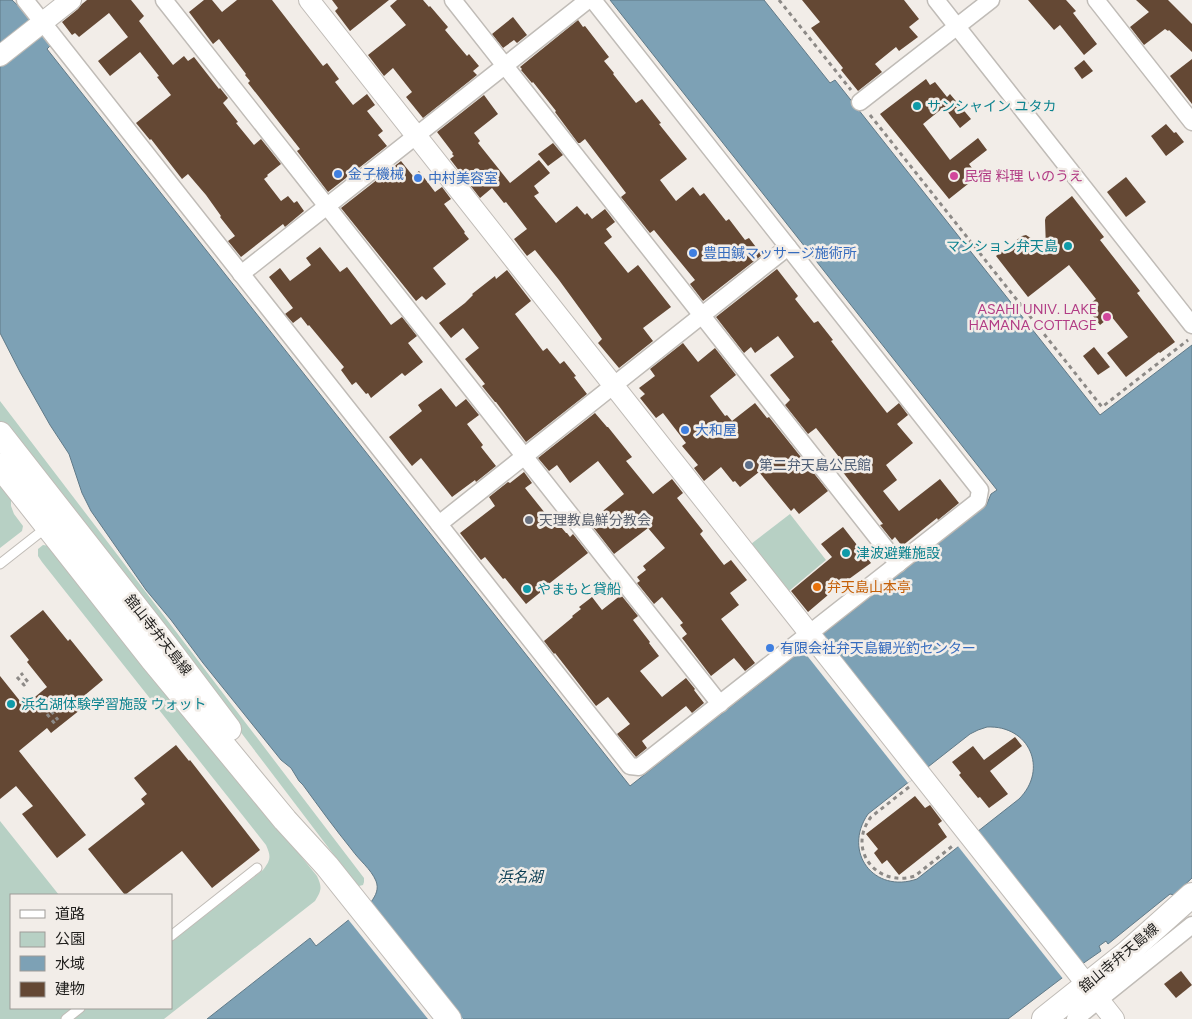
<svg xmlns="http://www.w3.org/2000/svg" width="1192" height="1019" font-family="Figtree,'Noto Sans JP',sans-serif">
<rect width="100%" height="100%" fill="#f2ede8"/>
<!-- green -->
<g fill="#b7d0c4">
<polygon points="0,401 364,878 364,882 363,885 359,886 356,884 173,643 0,424"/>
<polygon points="0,481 11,498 11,506 14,514 23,526 22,531 0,548"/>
<polygon points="790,514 826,560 789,591 751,544"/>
<path d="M43,545L50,546L317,876C322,887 322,890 315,901L164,1019H0V821L59,895H11V1008H171V942L263,870C271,860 271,856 266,845L42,562L38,556V549Z"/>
</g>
<!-- water -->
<path fill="#7da1b5" stroke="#617a88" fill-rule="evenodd" d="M0,0H12L28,15L51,45L47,49L630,786L986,506L991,494L997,490L610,0H764L830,83L835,80L1100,415L1192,345V878L1174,895L1170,894L1108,944L1106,941L1099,946L1101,951L1062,978L1008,1019H207L310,938L316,946L371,902C376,895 379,889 376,881C371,869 359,860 352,850C335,829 319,807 303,785L299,781L291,768L281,760L203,663L171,620L146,590L91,511L82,493L69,454L50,425L20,372L0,333ZM987,727C1029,725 1049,769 1019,799L917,879C874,894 842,852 868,814L970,734L978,730Z"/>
<!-- pier -->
<g fill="#f2ede8">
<polygon points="820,633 927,769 908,783 801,648"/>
<polygon points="976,830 1083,966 1064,980 957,845"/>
<polygon points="369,901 463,1019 428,1019 347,918"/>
</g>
<!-- building -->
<g fill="#644834">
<polygon points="87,0 131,0 144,16 139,21 173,65 184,56 188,61 194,57 219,89 220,88 228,98 223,103 238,122 236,123 254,145 261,139 281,164 267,175 268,176 264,179 281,201 288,196 294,203 297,201 304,211 285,227 283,224 241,257 228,241 235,236 220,217 221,216 206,195 188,174 182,179 151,139 150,140 136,123 171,95 157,77 159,76 140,52 110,76 98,61 128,37 109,13 79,37 75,33 72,35 62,22 78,9 82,4"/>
<polygon points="204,0 212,0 222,12 237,0 272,0 323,66 327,63 339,79 335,82 353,105 367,94 375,105 367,111 383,131 378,135 387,146 328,192 297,151 300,149 248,83 250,81 245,75 246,74 219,39 213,44 189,12"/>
<polygon points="332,0 389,0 350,31 335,11 338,8"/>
<polygon points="397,0 423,0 429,7 430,6 448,27 445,30 467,56 469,54 479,66 473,71 477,75 423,118 406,97 412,92 393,68 384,76 368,55 406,25 390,6"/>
<polygon points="802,0 904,0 919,19 909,27 918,37 899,51 896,47 875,64 882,72 858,91 841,70 843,68 811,28 820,22"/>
<polygon points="1028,0 1066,0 1076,11 1073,13 1097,44 1084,55 1060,25 1054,30"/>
<polygon points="1136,0 1168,0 1192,24 1192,52 1169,30 1168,31 1165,29 1144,45 1130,27 1149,12"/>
<polygon points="513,17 527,35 517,43 514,40 503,48 492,34"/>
<polygon points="578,20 583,27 585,26 609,57 604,61 614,73 613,74 636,103 642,99 661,123 659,124 687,159 660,180 676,201 693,187 700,196 704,193 726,221 729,219 745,240 749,238 762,255 703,301 690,284 695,280 654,230 650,233 621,197 626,193 585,139 580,143 578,143 555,112 556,111 533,82 532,83 521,70 522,69 520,67"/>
<polygon points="1192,59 1192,104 1170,76"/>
<polygon points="1084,60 1093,71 1082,79 1074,68"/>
<polygon points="926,79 930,85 935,82 947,97 950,94 971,119 960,128 944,107 923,124 950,160 978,138 987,150 969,164 978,176 949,199 880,114"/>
<polygon points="484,95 498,114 474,133 480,141 478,143 510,183 539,160 550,173 534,186 539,193 534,196 556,223 577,206 585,215 587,213 592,219 605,209 615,222 606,229 612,237 604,243 628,273 638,265 671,307 643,328 653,341 619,368 598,343 602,339 559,280 535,250 527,256 514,239 527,229 506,202 504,203 492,188 480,198 450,159 454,156 452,154 453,153 437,132"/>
<polygon points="1166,124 1174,133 1176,132 1184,142 1166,156 1151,136"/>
<polygon points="553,143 563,155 548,166 538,154"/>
<polygon points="401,161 413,176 419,171 435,192 442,187 451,199 444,204 465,232 464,233 469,239 433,268 446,284 426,300 422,296 416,301 341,208"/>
<polygon points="1126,177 1146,202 1126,217 1107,192"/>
<polygon points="1072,196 1104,237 1100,240 1140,291 1137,293 1175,342 1160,353 1159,352 1126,377 1107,353 1128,337 1111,316 1100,325 1086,307 1096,299 1069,265 1028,297 996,256 1022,236 1026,235 1046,248 1045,220 1046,217"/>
<polygon points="320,247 340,272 347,267 391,325 402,317 417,336 408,343 423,362 405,376 402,373 371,398 368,393 366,394 356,382 352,385 341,370 344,367 309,325 308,326 301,317 293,323 285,314 293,308 269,277 280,268 290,281 311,265 306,258"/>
<polygon points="777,269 798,296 795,299 814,323 818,321 833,340 831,341 887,413 899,403 908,415 897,424 913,443 886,465 897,480 883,491 899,511 940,479 959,503 938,520 937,518 902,546 895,537 892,540 880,525 883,524 842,471 847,467 816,428 808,434 785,405 790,400 770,375 794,357 778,336 755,353 751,347 744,353 716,317"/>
<polygon points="507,270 531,301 515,314 543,351 547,348 560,364 564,361 576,376 574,377 587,394 526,442 496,402 495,402 482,386 485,384 465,359 479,348 463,328 451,338 439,323 465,303 473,295 472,294 495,276 496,279"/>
<polygon points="683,343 698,362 715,348 736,375 710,396 725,416 727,415 732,421 755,403 767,418 769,417 828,491 799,514 794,508 791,511 759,472 740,487 735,481 733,482 721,467 704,481 694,468 698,465 682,446 686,443 663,413 656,418 640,398 645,394 639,388 655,376 650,369"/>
<polygon points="1094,347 1110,367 1098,375 1083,356"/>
<polygon points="441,388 456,407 466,399 479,415 467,424 483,445 481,447 496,466 476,482 475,480 452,497 421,458 412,466 389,437 422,411 418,405"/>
<polygon points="595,413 607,427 608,427 632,457 626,461 653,494 672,479 683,493 677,498 703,531 700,534 724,565 731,560 747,580 730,593 739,605 721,619 755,663 745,671 734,658 711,676 682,638 687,634 680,625 683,623 662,597 654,604 637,583 640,581 637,577 646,570 643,566 665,548 648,528 614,554 589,522 624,494 598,461 570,483 557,465 549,471 538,458"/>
<polygon points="524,472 532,483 525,488 549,518 552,516 566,533 567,533 570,537 573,534 588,553 541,590 542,591 526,604 505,578 503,579 485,557 481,560 460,533 495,506 489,497 508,482 510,483"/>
<polygon points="843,527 871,563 849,579 848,578 808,612 791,591 832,557 821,544"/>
<polygon points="621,595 638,616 633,620 650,642 649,643 659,656 640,671 662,697 686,678 695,689 694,690 704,703 692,713 686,706 643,740 642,741 647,748 636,757 617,734 630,724 608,697 596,706 555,653 554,654 544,641 573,617 572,616 581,609 579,607 592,597 602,610"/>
<polygon points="43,610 68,641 70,639 103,680 85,695 90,702 51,733 47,728 19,751 86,835 57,858 22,814 33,806 16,786 0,799 0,676 24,706 47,687 27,662 29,660 10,636"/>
<polygon points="1015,737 1022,746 990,771 1008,794 989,808 980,797 978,798 959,775 961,773 952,762 973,746 984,760"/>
<polygon points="176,745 189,761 190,760 260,850 212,888 182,851 125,895 88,849 145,804 141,799 147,794 134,778"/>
<polygon points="915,796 925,808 930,805 942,821 938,824 947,837 899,875 887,860 882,864 874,853 878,849 866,834"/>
<polygon points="1181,971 1192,985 1176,998 1164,984"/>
</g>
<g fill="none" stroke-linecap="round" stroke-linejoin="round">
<defs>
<g id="service">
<polyline points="0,564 47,527"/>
<polyline points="171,936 257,868"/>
<polyline points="66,1019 80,1008"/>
</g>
<g id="minor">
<polyline points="25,0 630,766 639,767 978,501 980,490 593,0"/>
<polyline points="164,0 720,704"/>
<polyline points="453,0 898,564"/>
<polyline points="936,0 1192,325"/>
<polyline points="1096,0 1192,122"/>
<polyline points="860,102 991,0"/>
<polyline points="241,274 588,0"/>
<polyline points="439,524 788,247"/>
<polyline points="1075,1019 1192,925"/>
</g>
<g id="tertiary">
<polyline points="309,0 1114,1019"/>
<polyline points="0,56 71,0"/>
</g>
<g id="secondary">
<polyline points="0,434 167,647 229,729"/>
<polyline points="0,466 152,659 285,820 327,866 449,1019"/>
<polyline points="1044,1019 1127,953 1192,895"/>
</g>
</defs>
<!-- service casing -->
<use href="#service" stroke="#c0bcb7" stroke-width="11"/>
<!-- minor casing -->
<use href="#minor" stroke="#c0bcb7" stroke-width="19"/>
<!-- tertiary casing -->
<use href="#tertiary" stroke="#c0bcb7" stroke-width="22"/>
<!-- secondary casing -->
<use href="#secondary" stroke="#c0bcb7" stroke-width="26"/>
<!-- path -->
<g stroke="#8d8a87" stroke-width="3" stroke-dasharray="4 4" stroke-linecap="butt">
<polyline points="779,0 851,90"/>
<polyline points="870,115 1102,407 1188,340"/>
<polyline points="17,677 24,685 28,682 21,673"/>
<polyline points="51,711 58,720"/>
<polyline points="47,714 55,724"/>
<path d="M909,787L871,817C846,850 877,888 915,876L955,844"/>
</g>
<!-- service -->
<use href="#service" stroke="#fff" stroke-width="9"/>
<!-- minor -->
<use href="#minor" stroke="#fff" stroke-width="16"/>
<!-- tertiary -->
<use href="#tertiary" stroke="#fff" stroke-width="20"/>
<!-- secondary -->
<use href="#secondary" stroke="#fff" stroke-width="24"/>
</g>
<!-- markers -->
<g fill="#0f9aa8" stroke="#f2ede8" stroke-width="2">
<circle cx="917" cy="106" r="5"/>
<circle cx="1068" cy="246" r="5"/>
<circle cx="846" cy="553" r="5"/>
<circle cx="527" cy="589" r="5"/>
<circle cx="11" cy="704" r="5"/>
</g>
<g fill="#3f7fe0" stroke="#f2ede8" stroke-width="2">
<circle cx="338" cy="174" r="5"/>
<circle cx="418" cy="178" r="5"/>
<circle cx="693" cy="253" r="5"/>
<circle cx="685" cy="430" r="5"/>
<circle cx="770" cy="648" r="5"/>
</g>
<g fill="#d1479c" stroke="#f2ede8" stroke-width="2">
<circle cx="954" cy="176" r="5"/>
<circle cx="1107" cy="317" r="5"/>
</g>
<circle fill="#5c6f8a" stroke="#f2ede8" stroke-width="2" cx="749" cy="465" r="5"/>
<circle fill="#6b7280" stroke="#f2ede8" stroke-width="2" cx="529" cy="520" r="5"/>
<circle fill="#e8710a" stroke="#f2ede8" stroke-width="2" cx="817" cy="587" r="5"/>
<g text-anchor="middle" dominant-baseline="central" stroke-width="5" stroke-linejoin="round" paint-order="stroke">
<!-- culture labels -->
<g font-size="14" fill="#0d838f" stroke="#f2ede8" text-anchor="start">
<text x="927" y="106">サンシャイン ユタカ</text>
<text x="1058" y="246" text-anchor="end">マンション弁天島</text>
<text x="856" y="553">津波避難施設</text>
<text x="537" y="589">やまもと貸船</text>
<text x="21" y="704">浜名湖体験学習施設 ウォット</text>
</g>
<!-- shop labels -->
<g font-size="14" fill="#366cbe" stroke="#f2ede8" text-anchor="start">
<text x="348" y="174">金子機械</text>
<text x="428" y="178">中村美容室</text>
<text x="703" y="253">豊田鍼マッサージ施術所</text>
<text x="695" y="430">大和屋</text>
<text x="780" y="648">有限会社弁天島観光釣センター</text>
</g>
<!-- hotel labels -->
<g font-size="14" fill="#b23c85" stroke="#f2ede8" text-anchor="start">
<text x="964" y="176">民宿 料理 いのうえ</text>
<text x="1097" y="309" text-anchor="end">ASAHI UNIV. LAKE<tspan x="1097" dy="16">HAMANA COTTAGE</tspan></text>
</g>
<!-- service labels -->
<g font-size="14" fill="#4e5e75" stroke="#f2ede8" text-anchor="start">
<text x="759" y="465">第二弁天島公民館</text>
</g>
<!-- worship labels -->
<g font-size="14" fill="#5b616d" stroke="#f2ede8" text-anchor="start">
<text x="539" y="520">天理教島鮮分教会</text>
</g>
<!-- food labels -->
<g font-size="14" fill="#c56008" stroke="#f2ede8" text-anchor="start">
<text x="827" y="587">弁天島山本亭</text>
</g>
<!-- street labels -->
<g font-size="14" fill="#21201e" stroke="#f2ede8">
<text transform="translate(158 635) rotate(52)">舘山寺弁天島線</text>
<text transform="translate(1119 958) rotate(-40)">舘山寺弁天島線</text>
</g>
<!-- water labels -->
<g font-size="15" font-style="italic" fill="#093c52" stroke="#f2ede8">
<text x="520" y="877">浜名湖</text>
</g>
</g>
<!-- legend -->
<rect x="10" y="894" width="162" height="115" fill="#f2ede8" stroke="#9e9b97"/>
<rect x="20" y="910" width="25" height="8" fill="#ffffff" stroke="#9e9b97"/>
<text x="55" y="919" font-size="15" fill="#21201e">道路</text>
<rect x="20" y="932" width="25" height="15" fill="#b7d0c4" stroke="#9e9b97"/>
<text x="55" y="944" font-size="15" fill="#21201e">公園</text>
<rect x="20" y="956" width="25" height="15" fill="#7da1b5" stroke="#9e9b97"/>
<text x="55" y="969" font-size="15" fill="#21201e">水域</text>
<rect x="20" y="982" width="25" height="15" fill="#644834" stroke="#9e9b97"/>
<text x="55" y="994" font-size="15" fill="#21201e">建物</text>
</svg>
